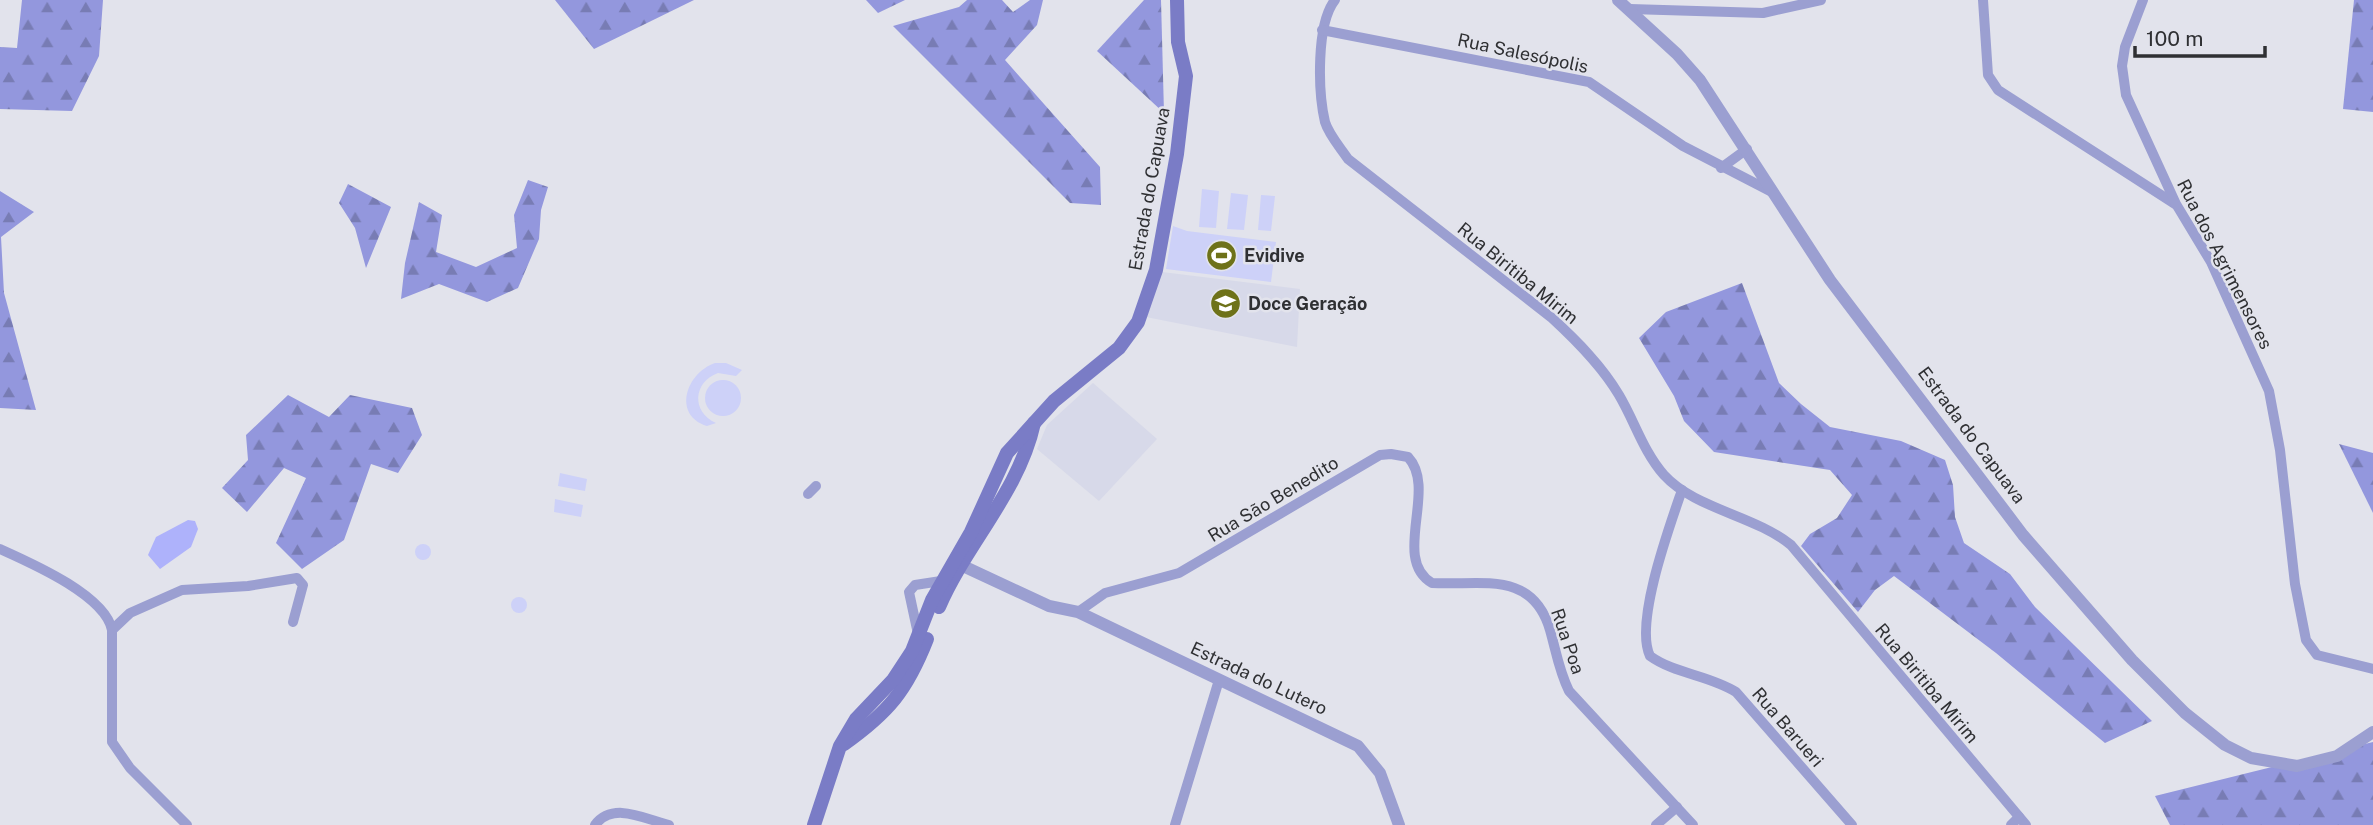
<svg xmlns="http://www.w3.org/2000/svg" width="2373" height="825" font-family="'Public Sans',sans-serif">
<defs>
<pattern id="forest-firs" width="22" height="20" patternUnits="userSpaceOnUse" patternTransform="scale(1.75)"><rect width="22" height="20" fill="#9397dd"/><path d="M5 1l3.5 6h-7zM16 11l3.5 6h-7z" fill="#787cb4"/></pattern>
</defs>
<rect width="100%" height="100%" fill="#e2e3ec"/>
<!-- built -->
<g fill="#d7d9e9">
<polygon points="1162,272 1300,289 1297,347 1146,317"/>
<polygon points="1093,383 1157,439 1099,501 1037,449 1047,425"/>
</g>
<!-- green -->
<g fill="#cdd1f8">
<polygon points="1202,189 1219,191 1216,228 1199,227"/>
<polygon points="1231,193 1248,195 1244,230 1227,229"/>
<polygon points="1261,195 1275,196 1271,231 1258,230"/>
<polygon points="1173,226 1187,231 1276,242 1271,282 1166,269"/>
<path d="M715,363H726L742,370L736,376L718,373C693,382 691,412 716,423L707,426C672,415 686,373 715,363Z"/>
<circle cx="723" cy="398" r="18"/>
<polygon points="560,473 587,479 585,491 558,486"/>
<polygon points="555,499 583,505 581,517 554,512"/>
<circle cx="423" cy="552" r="8"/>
<circle cx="519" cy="605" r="8"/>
</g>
<!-- forest -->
<g fill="url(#forest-firs)">
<polygon points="22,0 103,0 99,56 72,111 0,109 0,47 17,48"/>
<polygon points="555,0 694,0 594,49"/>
<polygon points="866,0 905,0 878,13"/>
<polygon points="967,0 1002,0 1013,12 1030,0 1043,0 1037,25 1005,60 1100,167 1101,205 1070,203 893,26 959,7"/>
<polygon points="1144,0 1161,0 1164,113 1097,51"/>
<polygon points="2354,0 2373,0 2373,112 2343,109"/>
<polygon points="528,180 548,187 541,210 539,239 518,288 487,302 439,284 401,299 405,263 419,202 442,215 436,252 476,267 517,248 514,215"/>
<polygon points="348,184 391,207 366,268 355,228 339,203"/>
<polygon points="0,191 34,212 1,237 4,293 36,410 0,408"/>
<polygon points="1742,283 1779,383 1801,404 1830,427 1901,441 1945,460 1953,485 1955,517 1964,543 2010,574 2035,607 2152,721 2105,743 1996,653 1894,576 1875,590 1858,612 1801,546 1810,534 1837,518 1852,495 1830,470 1714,452 1684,421 1674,396 1639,338 1666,312"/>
<polygon points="288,395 329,417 350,395 412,408 422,435 398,473 371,464 344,540 302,569 276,543 306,478 284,468 247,512 222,488 248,460 246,435"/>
<polygon points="2339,444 2373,453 2373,513"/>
<polygon points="2373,742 2373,825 2170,825 2155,796"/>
</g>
<!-- water -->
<polygon fill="#aeb2fb" points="188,520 195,521 198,529 191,547 160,569 148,555 156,537"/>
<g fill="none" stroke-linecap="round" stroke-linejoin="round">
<!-- minor -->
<g stroke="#9b9fd1" stroke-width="10">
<path d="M1335,0C1316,24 1318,92 1325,122C1329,135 1340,147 1348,159L1552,318C1577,341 1602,366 1619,395C1635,422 1643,451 1664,475C1695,509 1754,515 1791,545L2026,825"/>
<polyline points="1983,0 1988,75 1998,90 2175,204"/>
<polyline points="2143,0 2125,47 2122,66 2126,95 2176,204 2211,262 2269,391 2280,450 2295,584 2306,640 2317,655 2373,669"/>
<polyline points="1630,9 1763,13 1821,0"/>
<polyline points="1322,30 1589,82 1683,146 1772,192"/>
<polyline points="1721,168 1747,149"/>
<path d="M1682,490C1670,525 1634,623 1650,656C1675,674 1709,675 1736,692L1852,825"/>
<polyline points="808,494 816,486"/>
<path d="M0,549C31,563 105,595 112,630V742L130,768L187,825"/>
<path d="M1078,612L1105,593L1179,573L1380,455L1391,454L1408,457C1438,489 1391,559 1432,583C1480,586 1532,569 1550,630C1556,651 1559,671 1569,691L1693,825"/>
<polyline points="112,630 130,613 182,590 248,586 297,578 303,585 293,622"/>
<polyline points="918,634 909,592 915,585 941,581"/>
<path d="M595,825C613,801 645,819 669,825"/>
<polyline points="1175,825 1219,680"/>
<polyline points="1656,825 1677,807"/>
<polyline points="2011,825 2019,817"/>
</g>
<!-- tertiary -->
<g stroke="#9b9fd1" stroke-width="12">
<polyline points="1618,0 1677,54 1700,80 1830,280 2023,535 2132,660 2185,713 2225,745 2251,758 2297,766 2337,756 2373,732"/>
<polyline points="963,566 1049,606 1078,612 1358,746 1380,773 1399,825"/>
</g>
<!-- secondary -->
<g stroke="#7a7cc6" stroke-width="14">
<path d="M939,607C966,544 1019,492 1034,423"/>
<path d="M844,744C889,712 907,690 927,639"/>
<polyline points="814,825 840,746 856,719 893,680 912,651 932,600 971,532 1007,453 1054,401 1119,348 1138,322 1156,270 1177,154 1186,76 1178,42 1177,0"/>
</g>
</g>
<!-- icons -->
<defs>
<symbol id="stadium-disc" viewBox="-11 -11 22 22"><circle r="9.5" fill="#6e7219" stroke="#e2e3ec"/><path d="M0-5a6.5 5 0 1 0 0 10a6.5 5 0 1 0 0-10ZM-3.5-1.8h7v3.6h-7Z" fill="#fff"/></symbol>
<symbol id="school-disc" viewBox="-11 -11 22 22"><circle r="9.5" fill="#6e7219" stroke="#e2e3ec"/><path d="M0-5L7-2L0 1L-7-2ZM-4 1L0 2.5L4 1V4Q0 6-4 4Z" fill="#fff"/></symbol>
</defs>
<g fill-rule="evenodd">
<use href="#stadium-disc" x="1204" y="238" width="35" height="35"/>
<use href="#school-disc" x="1208" y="286" width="35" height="35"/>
</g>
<g text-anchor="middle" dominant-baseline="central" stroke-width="5" stroke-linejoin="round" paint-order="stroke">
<!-- street labels -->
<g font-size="18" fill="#2f3033" stroke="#e2e3ec">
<text transform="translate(1523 53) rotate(12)">Rua Salesópolis</text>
<text transform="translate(1149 189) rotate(-80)">Estrada do Capuava</text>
<text transform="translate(2225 264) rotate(63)">Rua dos Agrimensores</text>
<text transform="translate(1518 273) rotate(39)">Rua Biritiba Mirim</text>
<text transform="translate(1972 435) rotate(53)">Estrada do Capuava</text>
<text transform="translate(1273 499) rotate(-31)">Rua São Benedito</text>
<text transform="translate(1568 641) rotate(71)">Rua Poa</text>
<text transform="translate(1259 678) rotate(25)">Estrada do Lutero</text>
<text transform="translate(1927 683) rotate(50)">Rua Biritiba Mirim</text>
<text transform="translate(1788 727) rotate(49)">Rua Barueri</text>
</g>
<!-- poi labels -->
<g font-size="18" font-weight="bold" fill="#2f3033" stroke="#e2e3ec" text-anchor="start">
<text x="1244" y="255">Evidive</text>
<text x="1248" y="303">Doce Geração</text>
</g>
</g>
<!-- scale -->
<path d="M2135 46v10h130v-10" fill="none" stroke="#2f3033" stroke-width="3.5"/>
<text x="2146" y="46" font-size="21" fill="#2f3033" stroke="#e2e3ec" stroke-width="5" paint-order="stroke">100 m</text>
</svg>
